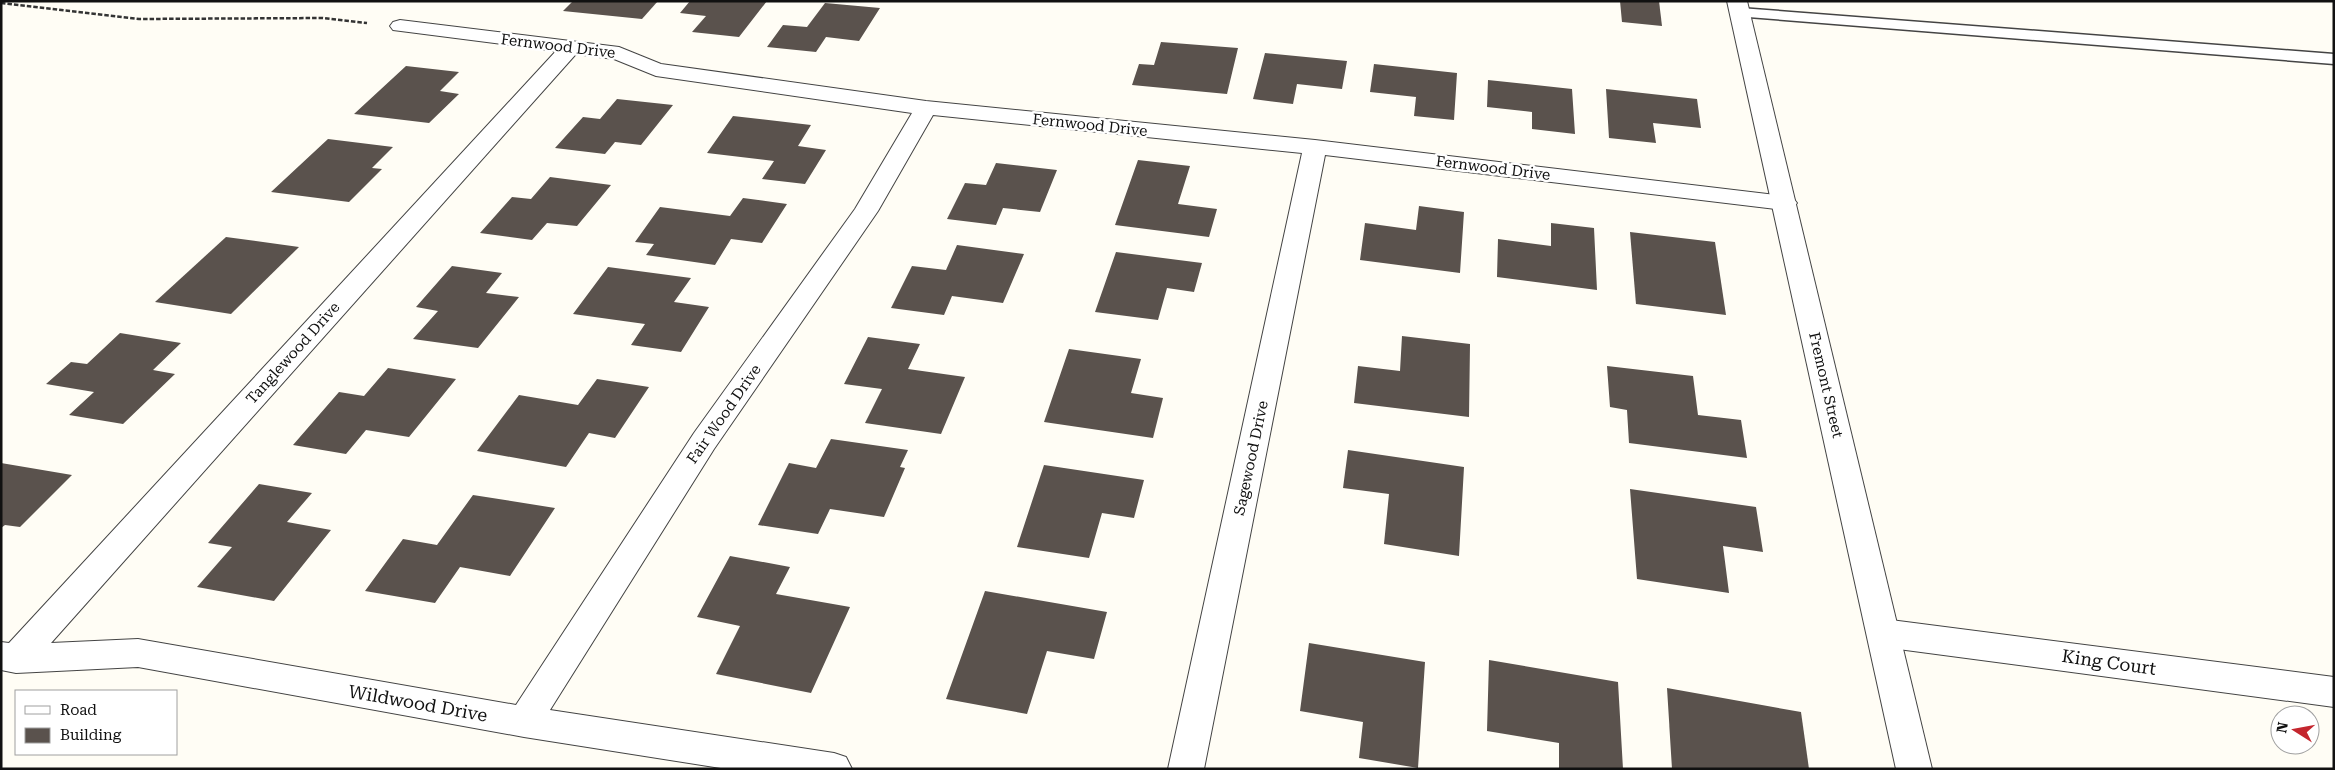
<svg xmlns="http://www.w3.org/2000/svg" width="2335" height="770" font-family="'Roboto Serif',serif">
<rect width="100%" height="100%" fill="#fffdf5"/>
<!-- building -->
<g fill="#5a524d">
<polygon points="573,1 658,1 642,19 563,11"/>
<polygon points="690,1 767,1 739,37 692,32 706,16 680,13"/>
<polygon points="1620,1 1659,1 1662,26 1622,22"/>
<polygon points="825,3 880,8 859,41 826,37 816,52 767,47 783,25 807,27"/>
<polygon points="1161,42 1238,48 1227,94 1132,85 1139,64 1154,65"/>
<polygon points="1265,53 1347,61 1342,89 1297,84 1293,104 1253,99"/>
<polygon points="1374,64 1457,73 1454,120 1414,116 1416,97 1370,92"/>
<polygon points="406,66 459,72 440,91 459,94 429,123 354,114"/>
<polygon points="1488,80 1572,89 1575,134 1532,129 1532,112 1487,107"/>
<polygon points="1606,89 1697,99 1701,128 1653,123 1656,143 1609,138"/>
<polygon points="617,99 673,105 641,145 615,142 605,154 555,148 583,117 600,119"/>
<polygon points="733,116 811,125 798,146 826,150 805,184 762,179 774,161 707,153"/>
<polygon points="328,139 393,147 372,168 382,169 349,202 271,192"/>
<polygon points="1138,160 1190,166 1178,204 1217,209 1209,237 1115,225"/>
<polygon points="996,163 1057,170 1040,212 1003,208 996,225 947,219 965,183 986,185"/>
<polygon points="550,177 611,185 577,226 547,223 532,240 480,233 512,197 531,199"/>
<polygon points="743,198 787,204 762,243 731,239 715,265 646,255 654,244 635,242 660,207 730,216"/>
<polygon points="1419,206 1464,212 1460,273 1360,260 1365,223 1416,230"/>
<polygon points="1551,223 1594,228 1597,290 1497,277 1498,239 1551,246"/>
<polygon points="1630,232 1715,242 1726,315 1636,304"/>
<polygon points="226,237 299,247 231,314 155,302"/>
<polygon points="957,245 1024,254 1003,303 952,296 944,315 891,308 912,266 946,270"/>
<polygon points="1116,252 1202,263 1194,292 1167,288 1158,320 1095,312"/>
<polygon points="452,266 502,273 486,293 519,297 478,348 413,339 438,311 416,307"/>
<polygon points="608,267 691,278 674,302 709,307 681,352 631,345 645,324 573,314"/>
<polygon points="120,333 181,343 153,370 175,374 123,424 69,415 94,392 46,384 71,362 87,364"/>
<polygon points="1402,336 1470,344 1469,417 1354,403 1358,366 1400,371"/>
<polygon points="868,337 920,344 908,369 965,377 941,434 865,423 882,389 844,384"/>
<polygon points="1069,349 1141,359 1131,393 1163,398 1153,438 1044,422"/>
<polygon points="1607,366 1693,376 1698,415 1741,420 1747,458 1629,443 1627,410 1610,407"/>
<polygon points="388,368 456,379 409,437 366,430 346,454 293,445 339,392 364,396"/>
<polygon points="597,379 649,387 615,438 589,433 566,467 477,451 519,395 578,405"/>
<polygon points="831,439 908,450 900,467 905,468 884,517 830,509 818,534 758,525 789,463 816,468"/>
<polygon points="1348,450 1464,467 1459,556 1384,544 1389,494 1343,488"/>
<polygon points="1,463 72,475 20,527 5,525 1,528"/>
<polygon points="1044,465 1144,480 1134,518 1102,513 1089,558 1017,547"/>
<polygon points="259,484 312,493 287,522 331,530 274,601 197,587 232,547 208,543"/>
<polygon points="1630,489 1756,507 1763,552 1723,546 1729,593 1637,579"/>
<polygon points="473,495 555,508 510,576 460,567 435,603 365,591 403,539 437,545"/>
<polygon points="730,556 790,567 776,594 850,607 811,693 716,674 740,626 697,617"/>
<polygon points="985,591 1107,612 1094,659 1047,651 1027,714 946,699"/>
<polygon points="1309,643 1425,662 1418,768 1359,758 1363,722 1300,711"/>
<polygon points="1489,660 1618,682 1623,769 1559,769 1559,743 1487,731"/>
<polygon points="1667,688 1801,712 1809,769 1672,769"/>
</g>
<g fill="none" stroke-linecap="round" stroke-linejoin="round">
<defs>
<polygon id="service" points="1740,8 2334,54 2334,64 1735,16 1732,13 1735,10"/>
<g id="minor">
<path d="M400,20L619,47L661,64L926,101L1315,140L1785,196L1793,198L1797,203L1793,208L1785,210L1325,155L1204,769H1168L1302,153L933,115L878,211L714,449L550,710L834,753L846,757L852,769H727L524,737L138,667L16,673L1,670V642L9,643L556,51L393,30L390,26L393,22ZM576,54L614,59L656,76L912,113L855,209L694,433L516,705L138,639L51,643Z"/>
<polygon points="1883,619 2334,677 2334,707 1883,647 1871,643 1867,633 1871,623"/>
</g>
<polygon id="tertiary" points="1727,1 1747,1 1932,769 1896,769"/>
</defs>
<!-- service casing -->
<use href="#service" stroke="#444" stroke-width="3"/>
<!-- minor casing -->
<use href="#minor" stroke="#444" stroke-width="2"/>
<!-- tertiary casing -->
<use href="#tertiary" stroke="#444" stroke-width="2"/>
<!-- path -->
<polyline stroke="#333" stroke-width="2.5" stroke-dasharray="4.5 2" stroke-linecap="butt" points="1,3 139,19 323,18 367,23"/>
<!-- service -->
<use href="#service" fill="#fff" fill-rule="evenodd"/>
<!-- minor -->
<use href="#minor" fill="#fff" fill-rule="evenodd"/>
<!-- tertiary -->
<use href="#tertiary" fill="#fff" fill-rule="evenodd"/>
</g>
<g text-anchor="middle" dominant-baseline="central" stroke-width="5" stroke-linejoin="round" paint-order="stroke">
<!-- street labels -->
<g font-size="15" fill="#111" stroke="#fff">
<text transform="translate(558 46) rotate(7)">Fernwood Drive</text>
<text transform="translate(1090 125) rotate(6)">Fernwood Drive</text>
<text transform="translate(1493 168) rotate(7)">Fernwood Drive</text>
<text transform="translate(293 353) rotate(-48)">Tanglewood Drive</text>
<text transform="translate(1826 385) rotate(77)">Fremont Street</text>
<text transform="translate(724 414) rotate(-55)">Fair Wood Drive</text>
<text transform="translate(1251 458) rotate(-78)">Sagewood Drive</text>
</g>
<!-- near-street labels -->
<g font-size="18" fill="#111" stroke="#fff">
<text transform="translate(2109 662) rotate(8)">King Court</text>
<text transform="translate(418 703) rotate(10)">Wildwood Drive</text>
</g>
</g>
<!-- border -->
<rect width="2335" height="770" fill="none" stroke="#111111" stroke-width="5"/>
<!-- legend -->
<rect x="15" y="690" width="162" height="65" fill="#ffffff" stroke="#a0a0a0"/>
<rect x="25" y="706" width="25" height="8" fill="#ffffff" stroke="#a0a0a0"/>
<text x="60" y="715" font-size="15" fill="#111111">Road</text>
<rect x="25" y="728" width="25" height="15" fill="#5a524d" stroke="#a0a0a0"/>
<text x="60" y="740" font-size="15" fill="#111111">Building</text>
<!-- north arrow -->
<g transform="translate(2295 730) rotate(281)"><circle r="24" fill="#ffffff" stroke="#a0a0a0"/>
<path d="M0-4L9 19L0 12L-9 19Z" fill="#c4262e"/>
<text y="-8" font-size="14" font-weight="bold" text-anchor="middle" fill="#111111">N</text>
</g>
</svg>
